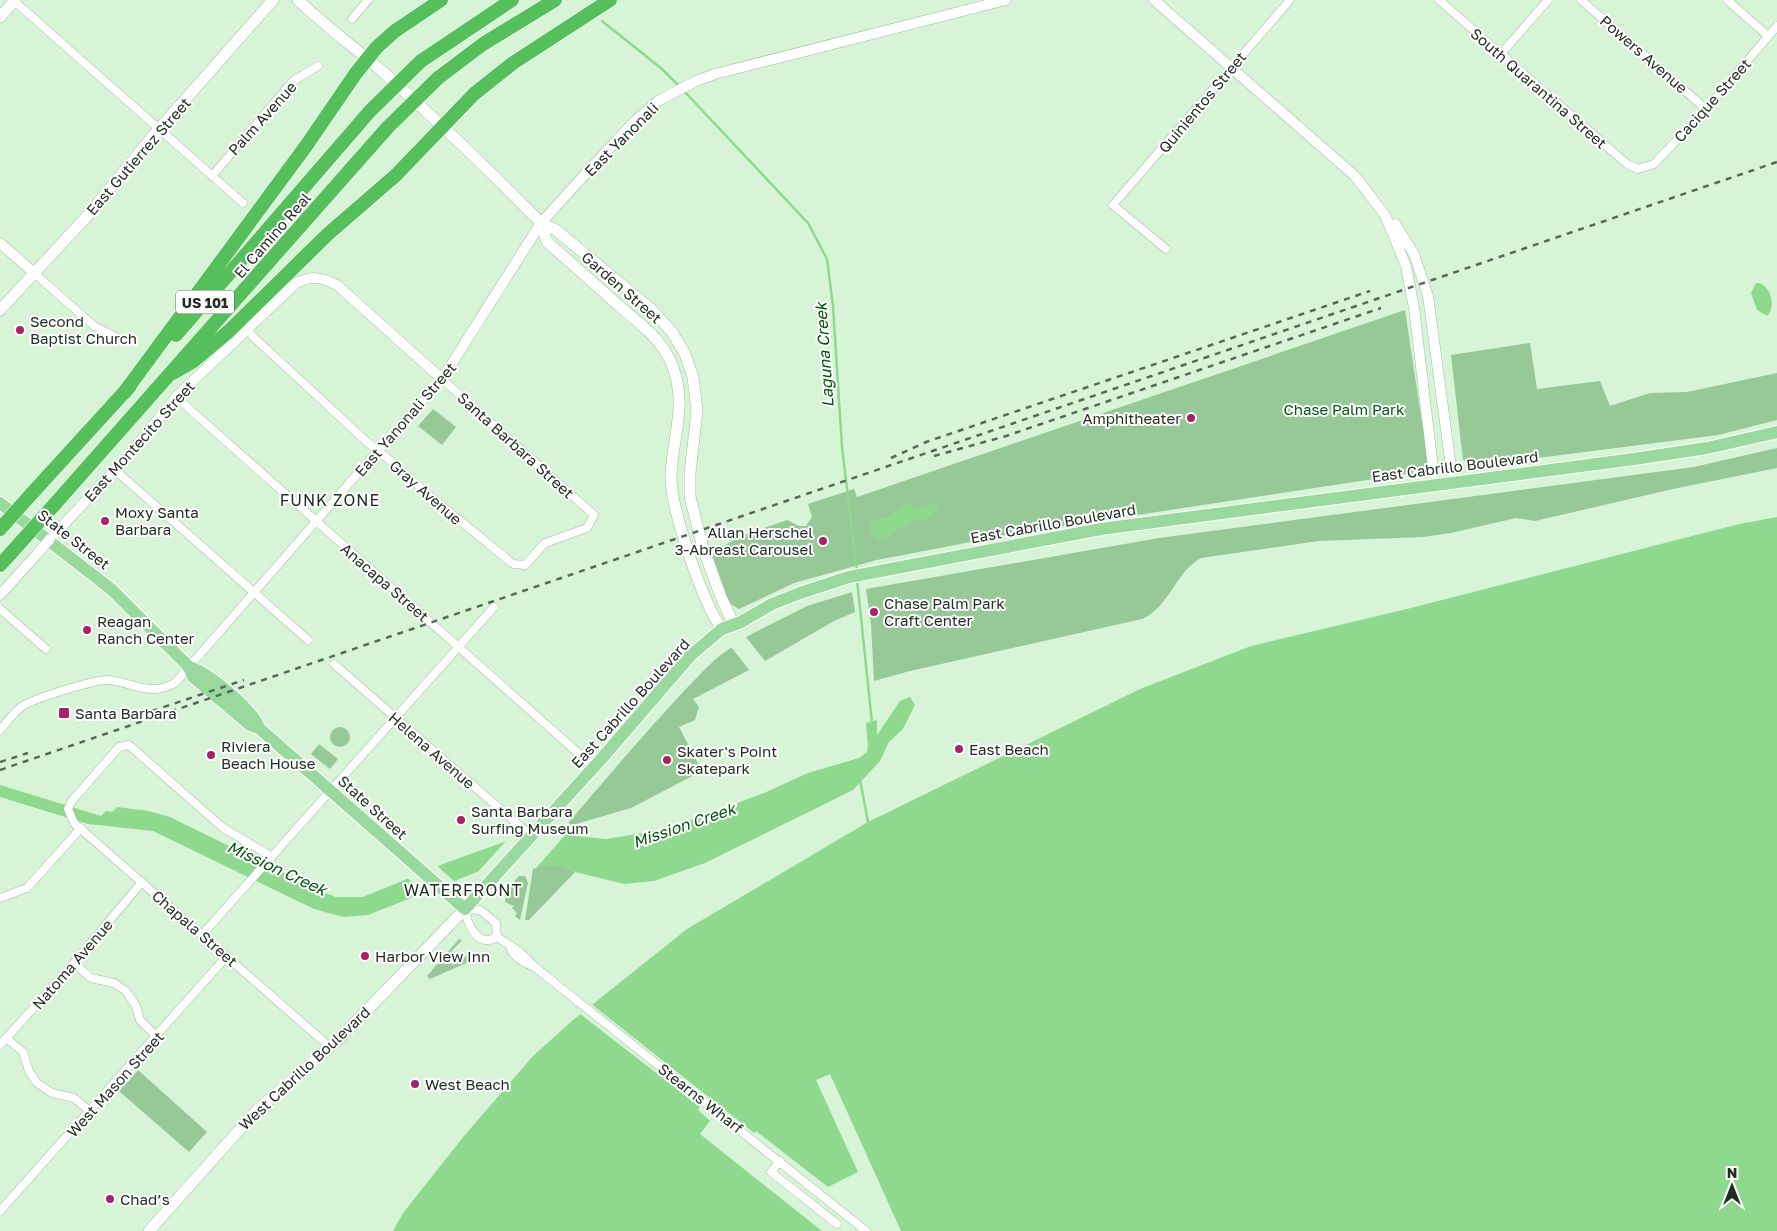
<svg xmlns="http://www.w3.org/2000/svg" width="1777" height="1231" font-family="'Golos Text',sans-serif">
<rect width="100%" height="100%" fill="#d8f4d7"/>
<!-- green -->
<g fill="#97c897">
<polygon points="1405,310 1428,463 1427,468 1420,472 1012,534 877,560 794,583 739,609 729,603 713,557 714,551 744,535 787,520 799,526 806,526 812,517 808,504 854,489 857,497"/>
<polygon points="1530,343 1537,389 1600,381 1610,406 1650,393 1687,392 1777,373 1777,420 1718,435 1476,466 1463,460 1451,355"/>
<polygon points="433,409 456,427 442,445 418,426"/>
<path d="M1777,448V468L1673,489L1535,521L1516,518L1451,533L1423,537L1319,541L1201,558C1175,572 1170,607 1142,619L910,671L874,681L871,624L866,589L1159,538L1694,467Z"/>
<polygon points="852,592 855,612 834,621 765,661 746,637 807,606"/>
<path d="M732,648L749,670L693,699L699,707L695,720L679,727L702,771L631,808L569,826V822C590,798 713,651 732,648Z"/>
<circle cx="340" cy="737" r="10"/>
<polygon points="319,744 338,759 330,769 311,754"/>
<polygon points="556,865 564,866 575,872 529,920 525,920 533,869 538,866"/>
<polygon points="519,876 525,876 528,883 520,920 515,916 517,913 512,908 514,906 505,902 506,891"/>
<polygon points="459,939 462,940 447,956 447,962 454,965 467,955 471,956 471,961 430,979 427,976"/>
<polygon points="138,1070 207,1132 189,1152 119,1091"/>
</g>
<!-- water -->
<g fill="#8fd98f">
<path d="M1756,283C1770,282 1777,307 1767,316L1757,310L1751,293Z"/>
<polygon points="936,502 939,508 927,519 916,520 907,527 900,527 887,539 876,539 869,532 872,520 888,517 902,505 907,503 917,508"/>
<polygon points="1777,517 1777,1231 393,1231 403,1213 464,1136 533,1056 573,1020 687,929 868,822 1140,689 1251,646 1411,608 1739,524"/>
<polygon points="910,697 915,705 903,729 889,742 880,761 853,790 705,863 654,881 624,884 575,872 564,866 538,866 477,872 368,915 343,917 314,909 153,831 88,824 0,797 0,785 101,816 106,811 112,812 117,807 149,811 170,817 325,893 336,897 363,897 448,862 507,841 566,835 606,839 667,829 764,793 808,773 859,758 867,752 868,746 866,723 877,720 877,735 900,701"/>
</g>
<!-- pier -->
<g fill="#d8f4d7">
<polygon points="567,833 536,868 475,875 507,840"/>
<polygon points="435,864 456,883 425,895 405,876"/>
<polygon points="590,1003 754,1133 756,1131 828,1187 858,1172 816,1080 830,1074 901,1231 822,1231 700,1134 710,1121 698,1110 700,1107 579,1013"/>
</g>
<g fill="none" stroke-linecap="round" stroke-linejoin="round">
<!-- stream -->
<g stroke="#8fd98f" stroke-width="2.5">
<polyline points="602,21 662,69 679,86"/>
<polyline points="683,90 808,223 827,259 833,306 842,447 857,571"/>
<polyline points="857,579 872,723"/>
<polyline points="860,780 868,822"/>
</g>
<defs>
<g id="minor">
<polyline points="13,0 243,203"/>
<polyline points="1439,0 1627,164 1638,169 1654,164 1706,109 1777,26"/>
<polyline points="1581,0 1706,109"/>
<polyline points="1727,0 1768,36"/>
<polyline points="352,19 368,0"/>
<polyline points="1500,55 1548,0"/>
<polyline points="212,176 293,81 318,66"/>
<polyline points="1166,249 1113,205 1290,0"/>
<polyline points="33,272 94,326 116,337"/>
<polyline points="176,397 594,767"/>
<polyline points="115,470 308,640"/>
<polyline points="0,609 46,649"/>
<polyline points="334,664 531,836"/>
<path d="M0,730C7,722 15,710 24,705C37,698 95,679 109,680C135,683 149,697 175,683L373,456C398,432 419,404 442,379L594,515L587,528L545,543L525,565L513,564L424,491L385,456L368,443L246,330"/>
<polyline points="272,857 222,827 129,745 119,747 71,802 68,809 74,823 330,1047"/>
<polyline points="0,898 27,888 81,828"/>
<path d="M465,909L480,910L496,923L497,937C478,949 467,924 465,909Z"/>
<polyline points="202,935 494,607"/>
<polyline points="497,937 519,951 536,968 866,1231"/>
<path d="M510,947C513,957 525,964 535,967"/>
<polyline points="74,963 91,978 114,983 126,991 136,1006 140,1020 157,1037"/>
<polyline points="6,1038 23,1052 29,1071 37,1083 52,1093 74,1098 91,1112"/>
<polyline points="0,1045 74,963 142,882"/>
<polyline points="780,1161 771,1172 837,1224"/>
<polyline points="0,1211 227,956"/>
</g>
<g id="tertiary">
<polyline points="1154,0 1355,176 1385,215 1406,266 1414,308 1435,484"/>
<polyline points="1395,224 1414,254 1428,296 1453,482"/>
<polyline points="0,243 33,272"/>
<path d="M50,539L128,456L176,397L295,284C311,275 321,277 337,285L442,379L541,223L588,171L634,122L658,101L696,81L715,74L1006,0"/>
<polyline points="0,595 38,553"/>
</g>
<g id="secondary">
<path d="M298,0C325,26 354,47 382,71C437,120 490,171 541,223L556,230L651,309L672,332L685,354L693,377L697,411L690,473V497L703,548L721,597L734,625"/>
<polyline points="0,17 15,0"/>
<path d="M541,223L547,242C571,263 595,284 618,305C637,321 659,337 670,360C689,402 673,433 671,475C670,507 703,604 722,629"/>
<polyline points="0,310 89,214 152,137 273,0"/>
<polyline points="149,1231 257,1110 337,1041 465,909"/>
</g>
<g id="primary">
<polyline points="0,503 111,589 189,667 193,677 250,725 259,728 465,909 603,757 691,655 722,629 741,622 772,604 800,593 849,577 1101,529 1634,459 1707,448 1777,432"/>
<path d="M189,667C207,671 254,711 259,728"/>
</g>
<g id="motorway">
<polyline points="421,61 512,0"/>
<polyline points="438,78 483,44 555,0"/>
<polyline points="176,335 370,111"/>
<polyline points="173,373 192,362 228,332 328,234 396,175 474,94 513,63 610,0"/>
<polyline points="124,393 306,146 356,73 377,47 395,31 441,0"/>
<polyline points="35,490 130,386"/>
<polyline points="54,505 388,127"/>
<polyline points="0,565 11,553"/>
</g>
</defs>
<!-- minor casing -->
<use href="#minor" stroke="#a1bca0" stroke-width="9"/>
<!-- tertiary casing -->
<use href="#tertiary" stroke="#a1bca0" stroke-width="11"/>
<!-- secondary casing -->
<use href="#secondary" stroke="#a1bca0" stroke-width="12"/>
<!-- primary casing -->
<use href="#primary" stroke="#fff" stroke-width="14"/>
<!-- motorway casing -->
<use href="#motorway" stroke="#fff" stroke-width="15"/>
<!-- minor -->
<use href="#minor" stroke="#fff" stroke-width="8"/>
<!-- tertiary -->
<use href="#tertiary" stroke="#fff" stroke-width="10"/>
<!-- secondary -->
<use href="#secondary" stroke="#fff" stroke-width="11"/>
<!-- primary -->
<use href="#primary" stroke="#99d99d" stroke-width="12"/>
<!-- motorway -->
<use href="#motorway" stroke="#55bf5b" stroke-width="14"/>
<!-- rail -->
<g stroke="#586858" stroke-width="2.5" stroke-dasharray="6 6" stroke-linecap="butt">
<polyline points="934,456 1006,436 1381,308"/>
<polyline points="891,458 926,442 1370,291"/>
<polyline points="152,711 244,680"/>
<polyline points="0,762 28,753"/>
<polyline points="0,770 1777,162"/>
</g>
<defs>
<polyline id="tertiary-bridge" points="38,553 50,539"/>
<g id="motorway-bridge">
<polyline points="370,111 421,61"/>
<polyline points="388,127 438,78"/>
<polyline points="0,529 35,490"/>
<polyline points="11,553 54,505"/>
</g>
</defs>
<!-- tertiary-bridge casing -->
<use href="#tertiary-bridge" stroke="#a1bca0" stroke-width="11" stroke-linecap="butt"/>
<!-- motorway-bridge casing -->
<use href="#motorway-bridge" stroke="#fff" stroke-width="15" stroke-linecap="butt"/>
<!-- tertiary-bridge -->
<use href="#tertiary-bridge" stroke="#fff" stroke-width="10"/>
<!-- motorway-bridge -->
<use href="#motorway-bridge" stroke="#55bf5b" stroke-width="14"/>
</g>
<!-- markers -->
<g fill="#a92269" stroke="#fff" stroke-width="2">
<circle cx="20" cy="330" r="5"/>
<circle cx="1191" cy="418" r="5"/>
<circle cx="105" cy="521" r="5"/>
<circle cx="823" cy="541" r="5"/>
<circle cx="874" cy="612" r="5"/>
<circle cx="87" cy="630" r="5"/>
<rect x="58" y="707" width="12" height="12" rx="2.5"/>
<circle cx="959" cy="749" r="5"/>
<circle cx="211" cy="755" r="5"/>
<circle cx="667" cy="760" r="5"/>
<circle cx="461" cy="820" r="5"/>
<circle cx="365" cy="956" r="5"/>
<circle cx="415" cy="1084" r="5"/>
<circle cx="110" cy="1199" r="5"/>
</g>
<g text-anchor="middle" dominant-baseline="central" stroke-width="4" stroke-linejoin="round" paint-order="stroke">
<!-- shield labels -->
<rect fill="#fff" stroke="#656d65" stroke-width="1" x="176" y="290.5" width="58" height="23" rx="4"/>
<g font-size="14" font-weight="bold" fill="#232e23">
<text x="205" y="302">US 101</text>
</g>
<!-- street labels -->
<g font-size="15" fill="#232e23" stroke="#fff">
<text transform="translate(1644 54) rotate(41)">Powers Avenue</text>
<text transform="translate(1539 88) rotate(41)">South Quarantina Street</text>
<text transform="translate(1712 100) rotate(-48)">Cacique Street</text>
<text transform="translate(1202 102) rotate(-50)">Quinientos Street</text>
<text transform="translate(262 118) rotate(-48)">Palm Avenue</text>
<text transform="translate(621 139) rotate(-45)">East Yanonali</text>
<text transform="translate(138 156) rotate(-49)">East Gutierrez Street</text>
<text transform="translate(272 235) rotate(-49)">El Camino Real</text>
<text transform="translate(622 287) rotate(41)">Garden Street</text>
<text transform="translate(405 419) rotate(-49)">East Yanonali Street</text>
<text transform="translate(139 441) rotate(-48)">East Montecito Street</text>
<text transform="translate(516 445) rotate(42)">Santa Barbara Street</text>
<text transform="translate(1455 466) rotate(-7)">East Cabrillo Boulevard</text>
<text transform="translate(426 492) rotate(41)">Gray Avenue</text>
<text transform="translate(1053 523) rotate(-10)">East Cabrillo Boulevard</text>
<text transform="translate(74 539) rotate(38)">State Street</text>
<text transform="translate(385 582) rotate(41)">Anacapa Street</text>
<text transform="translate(630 703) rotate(-48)">East Cabrillo Boulevard</text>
<text transform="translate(432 750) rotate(41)">Helena Avenue</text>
<text transform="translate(373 807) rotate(42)">State Street</text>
<text transform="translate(195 928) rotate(41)">Chapala Street</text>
<text transform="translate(72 964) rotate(-49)">Natoma Avenue</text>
<text transform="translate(304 1068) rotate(-43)">West Cabrillo Boulevard</text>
<text transform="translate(115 1084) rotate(-48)">West Mason Street</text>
<text transform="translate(701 1098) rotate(38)">Stearns Wharf</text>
</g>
<!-- poi labels -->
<g font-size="15" fill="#232e23" stroke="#fff" text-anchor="start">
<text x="30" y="321">Second<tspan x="30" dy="17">Baptist Church</tspan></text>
<text x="1181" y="418" text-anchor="end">Amphitheater</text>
<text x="115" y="512">Moxy Santa<tspan x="115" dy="17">Barbara</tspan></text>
<text x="813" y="532" text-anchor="end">Allan Herschel<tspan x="813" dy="17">3-Abreast Carousel</tspan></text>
<text x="884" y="603">Chase Palm Park<tspan x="884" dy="17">Craft Center</tspan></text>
<text x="97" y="621">Reagan<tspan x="97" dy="17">Ranch Center</tspan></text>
<text x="75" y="713">Santa Barbara</text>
<text x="221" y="746">Riviera<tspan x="221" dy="17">Beach House</tspan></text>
<text x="969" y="749">East Beach</text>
<text x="677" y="751">Skater's Point<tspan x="677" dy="17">Skatepark</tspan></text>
<text x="471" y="811">Santa Barbara<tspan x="471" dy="17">Surfing Museum</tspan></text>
<text x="375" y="956">Harbor View Inn</text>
<text x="425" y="1084">West Beach</text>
<text x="120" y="1199">Chad’s</text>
</g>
<!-- park labels -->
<g font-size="15" fill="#045712" stroke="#fff">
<text x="1344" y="409">Chase Palm Park</text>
</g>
<!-- water labels -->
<g font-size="16" font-style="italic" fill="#00550e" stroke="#fff">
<text transform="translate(824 355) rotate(-94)">Laguna Creek</text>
<text transform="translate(684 825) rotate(-19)">Mission Creek</text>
<text transform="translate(277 868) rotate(25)">Mission Creek</text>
</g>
<!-- neighbourhood labels -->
<g font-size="16" letter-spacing="1" fill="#232e23" stroke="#fff">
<text x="330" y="500">FUNK ZONE</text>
<text x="463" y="890">WATERFRONT</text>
</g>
</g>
<!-- north arrow -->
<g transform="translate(1732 1186)" stroke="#ffffff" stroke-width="4" paint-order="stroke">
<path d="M0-4L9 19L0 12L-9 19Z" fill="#232e23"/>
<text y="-8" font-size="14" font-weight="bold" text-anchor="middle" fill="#232e23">N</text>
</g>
</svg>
